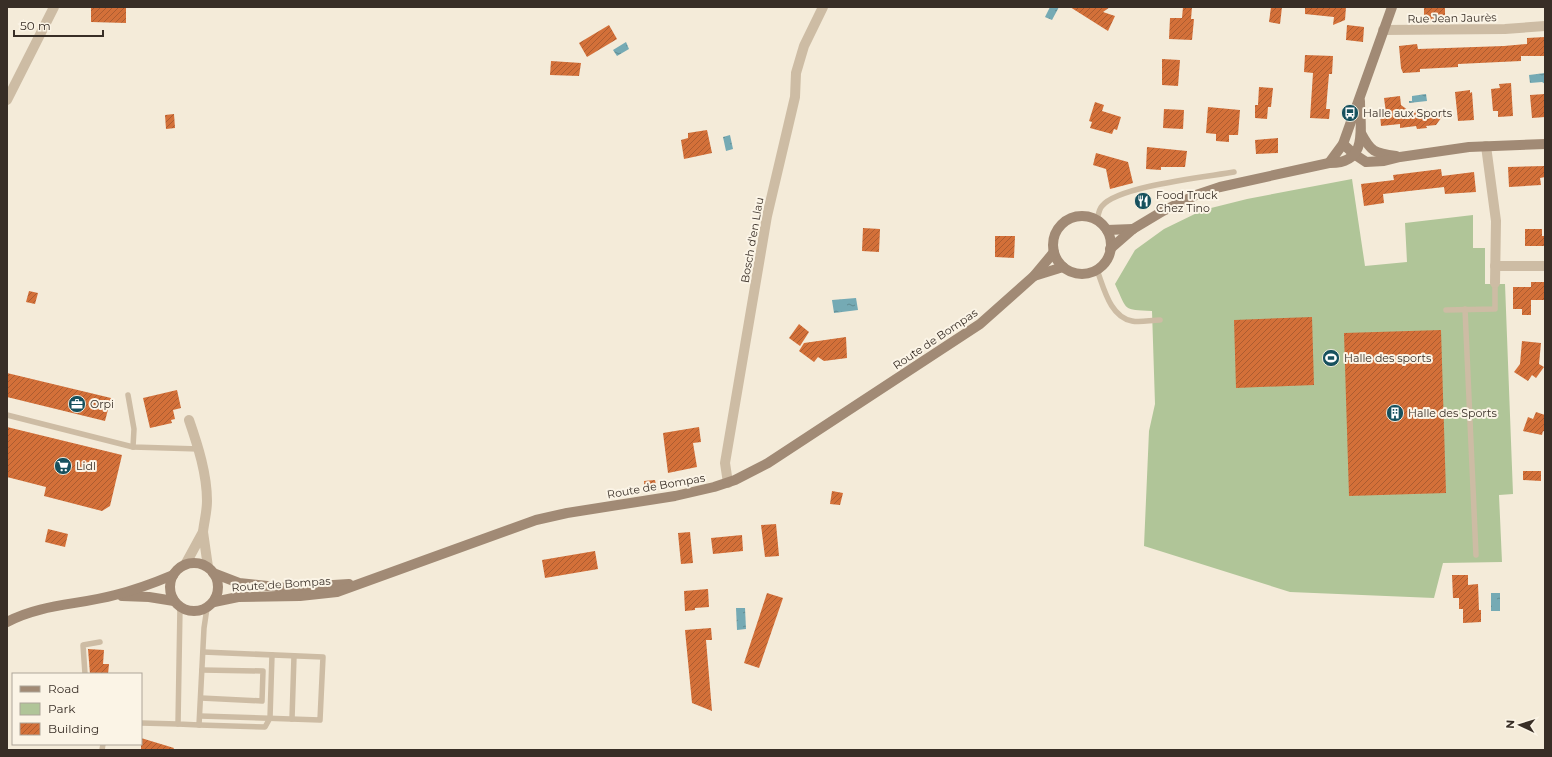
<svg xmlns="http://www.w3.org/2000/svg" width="1552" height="757" font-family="Montserrat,sans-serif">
<defs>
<pattern id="water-ripples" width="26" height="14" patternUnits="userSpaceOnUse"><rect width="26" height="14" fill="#75aab4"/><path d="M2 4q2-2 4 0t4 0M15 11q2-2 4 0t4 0" fill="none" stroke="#618b92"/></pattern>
<pattern id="building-hatch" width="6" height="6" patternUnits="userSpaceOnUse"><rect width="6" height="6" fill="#d37039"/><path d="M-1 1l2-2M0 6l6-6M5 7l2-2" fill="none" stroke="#ac5c30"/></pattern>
</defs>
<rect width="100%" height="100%" fill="#f4ebd9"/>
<!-- green -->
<path fill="#b0c598" d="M1352,179L1365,266L1407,262L1405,223L1473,215V248H1485V284H1505L1513,494L1499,495L1502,562L1443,563L1434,598L1290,592L1144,546L1149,431L1155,404L1152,311C1122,309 1128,312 1115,284L1135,250L1164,229L1203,210L1247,199Z"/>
<!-- water -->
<g fill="url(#water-ripples)">
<polygon points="1050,7 1059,7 1052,20 1045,17"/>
<polygon points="626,42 629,49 617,56 613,50"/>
<polygon points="1545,73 1545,84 1542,82 1530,83 1529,75"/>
<polygon points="1426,94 1427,101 1409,103 1409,101 1412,101 1412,96"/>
<polygon points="730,135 733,149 726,151 723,137"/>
<polygon points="856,298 858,310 834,313 832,300"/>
<rect x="1491" y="593" width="9" height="18"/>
<polygon points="736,608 745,608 746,629 737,630"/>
</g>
<!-- building -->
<g fill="url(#building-hatch)">
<polygon points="91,7 126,7 126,23 91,22"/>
<polygon points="1070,7 1110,7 1103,12 1115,16 1108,31"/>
<polygon points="1183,7 1192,7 1191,19 1194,19 1192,40 1169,39 1170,18 1182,18"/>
<polygon points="1271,7 1282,7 1280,24 1269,22"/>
<polygon points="1305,7 1346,7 1345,20 1333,25 1334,17 1305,14"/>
<polygon points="1424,7 1445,7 1445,19 1438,19 1438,21 1424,21"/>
<polygon points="609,25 617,39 587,57 579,43"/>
<polygon points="1347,25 1364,27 1363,42 1346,40"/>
<polygon points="1545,37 1545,56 1521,56 1521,61 1458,64 1458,67 1420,69 1420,72 1403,73 1401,68 1399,46 1417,44 1418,49 1504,46 1527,44 1527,38"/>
<polygon points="1305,55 1333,56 1332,74 1329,74 1326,109 1330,109 1329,119 1310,118 1313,73 1304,72"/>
<polygon points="1162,59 1180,60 1178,86 1162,85"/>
<polygon points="551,61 581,63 579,76 550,75"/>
<polygon points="1511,83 1513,116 1498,117 1498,111 1493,111 1491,89 1500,88 1499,84"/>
<polygon points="1259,87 1273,88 1271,107 1268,107 1267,119 1255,118 1255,105 1258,105"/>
<polygon points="1470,90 1470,93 1472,92 1474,120 1458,121 1455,92"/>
<polygon points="1545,94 1545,117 1532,118 1530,95"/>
<polygon points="1400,96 1401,105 1409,111 1428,109 1429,116 1444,114 1436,125 1426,126 1427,128 1417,129 1416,126 1400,128 1400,124 1381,126 1380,114 1386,113 1384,98"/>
<polygon points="1095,102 1104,105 1102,111 1121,117 1117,130 1114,129 1112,134 1090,128 1092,122 1089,121"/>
<polygon points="1208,107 1240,110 1238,135 1229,135 1229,142 1216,141 1216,134 1206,133"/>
<polygon points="1164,109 1184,110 1183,129 1163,128"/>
<polygon points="174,114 175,128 166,129 165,115"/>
<polygon points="707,130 712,153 684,159 681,140 688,138 688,133"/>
<polygon points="1278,138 1278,153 1256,154 1255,140"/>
<polygon points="1147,147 1187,151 1185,167 1161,167 1161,170 1146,169"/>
<polygon points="1096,153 1128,162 1133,183 1110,189 1106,169 1093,165"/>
<polygon points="1545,166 1545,177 1540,178 1541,185 1509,187 1508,167"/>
<polygon points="1441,169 1442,176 1474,172 1476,192 1445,194 1444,187 1383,194 1384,203 1364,206 1361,184 1394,180 1393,175"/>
<polygon points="863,228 880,229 879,252 862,251"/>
<polygon points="1525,229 1542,229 1542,236 1545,236 1545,246 1525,246"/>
<polygon points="995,236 1015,236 1014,258 995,257"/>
<polygon points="1531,282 1545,282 1545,300 1531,300 1531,315 1522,315 1522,309 1513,309 1513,287 1531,287"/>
<polygon points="29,291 38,293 35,304 26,302"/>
<polygon points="1312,317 1314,385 1236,388 1234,320"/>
<polygon points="799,324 809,332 800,346 789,338"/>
<polygon points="1441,330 1446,493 1349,496 1344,333"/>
<polygon points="846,337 847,358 824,361 818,357 814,362 799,351 804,343"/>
<polygon points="1522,341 1541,343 1539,364 1544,367 1536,378 1532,375 1528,381 1514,372 1520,364"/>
<polygon points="7,373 111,398 105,421 7,397"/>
<polygon points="177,390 181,408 173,410 175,419 171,420 172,423 150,428 143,398"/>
<polygon points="1536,412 1545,415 1545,432 1543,431 1542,435 1523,431 1528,417 1533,419"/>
<polygon points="7,427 122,455 110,506 102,511 44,496 46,487 7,477"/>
<polygon points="699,427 701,442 693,443 697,467 668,473 663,433"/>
<polygon points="1523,471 1541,471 1541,481 1523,480"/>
<polygon points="655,480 657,490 645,492 644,481"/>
<polygon points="832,491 843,493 840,505 830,504"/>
<polygon points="776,524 779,556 765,557 761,525"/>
<polygon points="48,529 68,534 65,547 45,542"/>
<polygon points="690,532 693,563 681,564 678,533"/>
<polygon points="742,535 743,551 713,554 711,538"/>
<polygon points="595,551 598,569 545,578 542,560"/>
<polygon points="1452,575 1468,575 1468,585 1478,584 1479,610 1481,610 1481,622 1463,623 1463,609 1459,609 1459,598 1453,598"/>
<polygon points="708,589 709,607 695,608 695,610 685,611 684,591"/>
<polygon points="767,593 783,598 759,668 744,663"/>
<polygon points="711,628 712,640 706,640 712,711 692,703 685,630"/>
<polygon points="88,649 104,650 103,664 109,664 108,674 90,674"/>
<polygon points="141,738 174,748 173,750 141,750"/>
</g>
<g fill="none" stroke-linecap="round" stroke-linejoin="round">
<!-- service -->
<g stroke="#cdbca4" stroke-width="5.5">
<path d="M1097,220C1098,216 1099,209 1102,206C1118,186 1206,177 1234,172"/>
<path d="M1097,270C1104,288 1110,317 1132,321C1140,323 1151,320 1160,320"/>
<polyline points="1465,309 1476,555"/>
<polyline points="1446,310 1495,309 1495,283"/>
<polyline points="128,395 134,429 133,447"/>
<polyline points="7,415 133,447 199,449"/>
<polyline points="180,607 178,724 199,725 204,628 207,608"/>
<polyline points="85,674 83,645 100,642"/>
<polyline points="201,698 262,701 263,671 202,670"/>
<polyline points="200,716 320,720 323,657 203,652"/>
<polyline points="292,719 294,656"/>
<polyline points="141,723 178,724"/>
<polyline points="199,725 265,727 270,718 272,655"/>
<polyline points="102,750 103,744"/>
</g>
<!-- minor -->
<g stroke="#cdbca4" stroke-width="10">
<polyline points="1383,30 1505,29 1545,26"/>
<polyline points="7,100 54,7"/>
<polyline points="1486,146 1496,221 1495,283"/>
<polyline points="1495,266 1545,266"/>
<path d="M189,420C198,446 207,474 207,501C207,512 204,522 203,532"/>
<polyline points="728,483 725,463 767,216 795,97 796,73 804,46 823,7"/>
<polyline points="185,565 203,532 208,567"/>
</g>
<!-- secondary -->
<g stroke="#a18a75" stroke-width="10">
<path d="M1361,133C1371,152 1374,153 1396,156"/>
<polyline points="1343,144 1354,154 1366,162 1384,161 1400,157 1469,147 1545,144"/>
<polyline points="1329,163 1343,144 1392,7"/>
<circle cx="1082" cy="245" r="29"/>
<polyline points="1107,230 1133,229"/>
<path d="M1110,249L1133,229L1163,211L1196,195L1220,187L1329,163C1369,164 1360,128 1360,101"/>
<polyline points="1034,276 1063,267"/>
<circle cx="194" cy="587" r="24"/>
<polyline points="213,573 239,583 286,588 349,584"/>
<polyline points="122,596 149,597 174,601"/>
<polyline points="214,602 238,597 300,596 337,592 536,520 567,513 675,496 714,487 735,480 768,463 980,324 1034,276 1054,252"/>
<path d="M7,622C41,604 78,605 115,595C135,590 154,583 173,575"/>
</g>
</g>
<!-- icons -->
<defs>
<symbol id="bus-disc" viewBox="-11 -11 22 22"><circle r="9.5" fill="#17515e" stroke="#fbf4e6"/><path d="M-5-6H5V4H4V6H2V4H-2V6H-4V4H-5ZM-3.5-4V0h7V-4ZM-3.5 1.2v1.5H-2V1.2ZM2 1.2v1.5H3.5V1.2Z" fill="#fff"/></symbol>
<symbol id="restaurant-disc" viewBox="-11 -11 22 22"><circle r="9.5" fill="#17515e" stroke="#fbf4e6"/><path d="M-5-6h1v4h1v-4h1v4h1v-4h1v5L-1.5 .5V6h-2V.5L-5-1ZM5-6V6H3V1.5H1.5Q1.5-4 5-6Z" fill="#fff"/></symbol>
<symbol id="stadium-disc" viewBox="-11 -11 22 22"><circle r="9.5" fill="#17515e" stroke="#fbf4e6"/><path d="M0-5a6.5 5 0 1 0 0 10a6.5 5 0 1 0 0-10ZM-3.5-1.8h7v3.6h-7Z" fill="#fff"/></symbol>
<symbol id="office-disc" viewBox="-11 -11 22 22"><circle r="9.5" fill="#17515e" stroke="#fbf4e6"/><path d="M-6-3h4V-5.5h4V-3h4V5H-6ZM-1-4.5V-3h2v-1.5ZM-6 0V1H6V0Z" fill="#fff"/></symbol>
<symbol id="building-disc" viewBox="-11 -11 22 22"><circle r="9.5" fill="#17515e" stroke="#fbf4e6"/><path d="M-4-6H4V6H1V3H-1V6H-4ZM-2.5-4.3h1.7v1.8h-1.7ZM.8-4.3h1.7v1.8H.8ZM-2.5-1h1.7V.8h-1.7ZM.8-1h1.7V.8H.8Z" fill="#fff"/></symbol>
<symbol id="supermarket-disc" viewBox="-11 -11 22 22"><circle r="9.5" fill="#17515e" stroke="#fbf4e6"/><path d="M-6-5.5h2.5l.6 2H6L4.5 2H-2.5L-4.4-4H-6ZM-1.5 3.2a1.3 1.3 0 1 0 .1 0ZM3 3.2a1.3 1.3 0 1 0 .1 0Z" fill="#fff"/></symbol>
</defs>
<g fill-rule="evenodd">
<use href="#bus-disc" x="1340" y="103" width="20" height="20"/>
<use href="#restaurant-disc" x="1133" y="191" width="20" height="20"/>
<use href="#stadium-disc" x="1321" y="348" width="20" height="20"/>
<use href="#office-disc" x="67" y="394" width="20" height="20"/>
<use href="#building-disc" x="1385" y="403" width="20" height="20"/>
<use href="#supermarket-disc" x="53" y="456" width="20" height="20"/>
</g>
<g text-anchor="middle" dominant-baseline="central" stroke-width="4" stroke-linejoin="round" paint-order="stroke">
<!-- street labels -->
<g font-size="11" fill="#382e26" stroke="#fbf4e6">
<text transform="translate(1452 18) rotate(-1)">Rue Jean Jaurès</text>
<text transform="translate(752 240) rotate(-80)">Bosch d'en Llau</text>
<text transform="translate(935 339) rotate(-34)">Route de Bompas</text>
<text transform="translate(656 486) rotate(-10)">Route de Bompas</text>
<text transform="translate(281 584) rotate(-4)">Route de Bompas</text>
</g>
<!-- poi labels -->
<g font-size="11" fill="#382e26" stroke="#fbf4e6" text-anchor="start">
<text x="1363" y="113">Halle aux Sports</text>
<text x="1156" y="195">Food Truck<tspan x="1156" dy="13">Chez Tino</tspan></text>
<text x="1344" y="358">Halle des sports</text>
<text x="90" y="404">Orpi</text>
<text x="1408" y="413">Halle des Sports</text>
<text x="76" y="466">Lidl</text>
</g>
</g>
<!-- border -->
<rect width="1552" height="757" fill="none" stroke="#382e26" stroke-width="16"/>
<!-- legend -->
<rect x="12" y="673" width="130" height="72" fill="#fbf4e6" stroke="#ada599"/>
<rect x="20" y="686" width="20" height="6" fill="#a18a75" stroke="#ada599"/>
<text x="48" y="693" font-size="12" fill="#382e26">Road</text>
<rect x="20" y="703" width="20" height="12" fill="#b0c598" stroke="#ada599"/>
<text x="48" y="713" font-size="12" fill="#382e26">Park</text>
<rect x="20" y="723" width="20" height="12" fill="url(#building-hatch)" stroke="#ada599"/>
<text x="48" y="733" font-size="12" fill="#382e26">Building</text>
<!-- north arrow -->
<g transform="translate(1520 725) rotate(274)" stroke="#fbf4e6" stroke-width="3" paint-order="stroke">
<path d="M0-3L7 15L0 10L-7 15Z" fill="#382e26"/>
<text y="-6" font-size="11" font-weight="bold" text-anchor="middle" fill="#382e26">N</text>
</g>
<!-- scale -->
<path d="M14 30v6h89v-6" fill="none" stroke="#382e26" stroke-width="2"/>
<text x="20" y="30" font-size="12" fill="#382e26" stroke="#fbf4e6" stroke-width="3" paint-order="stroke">50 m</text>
</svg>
